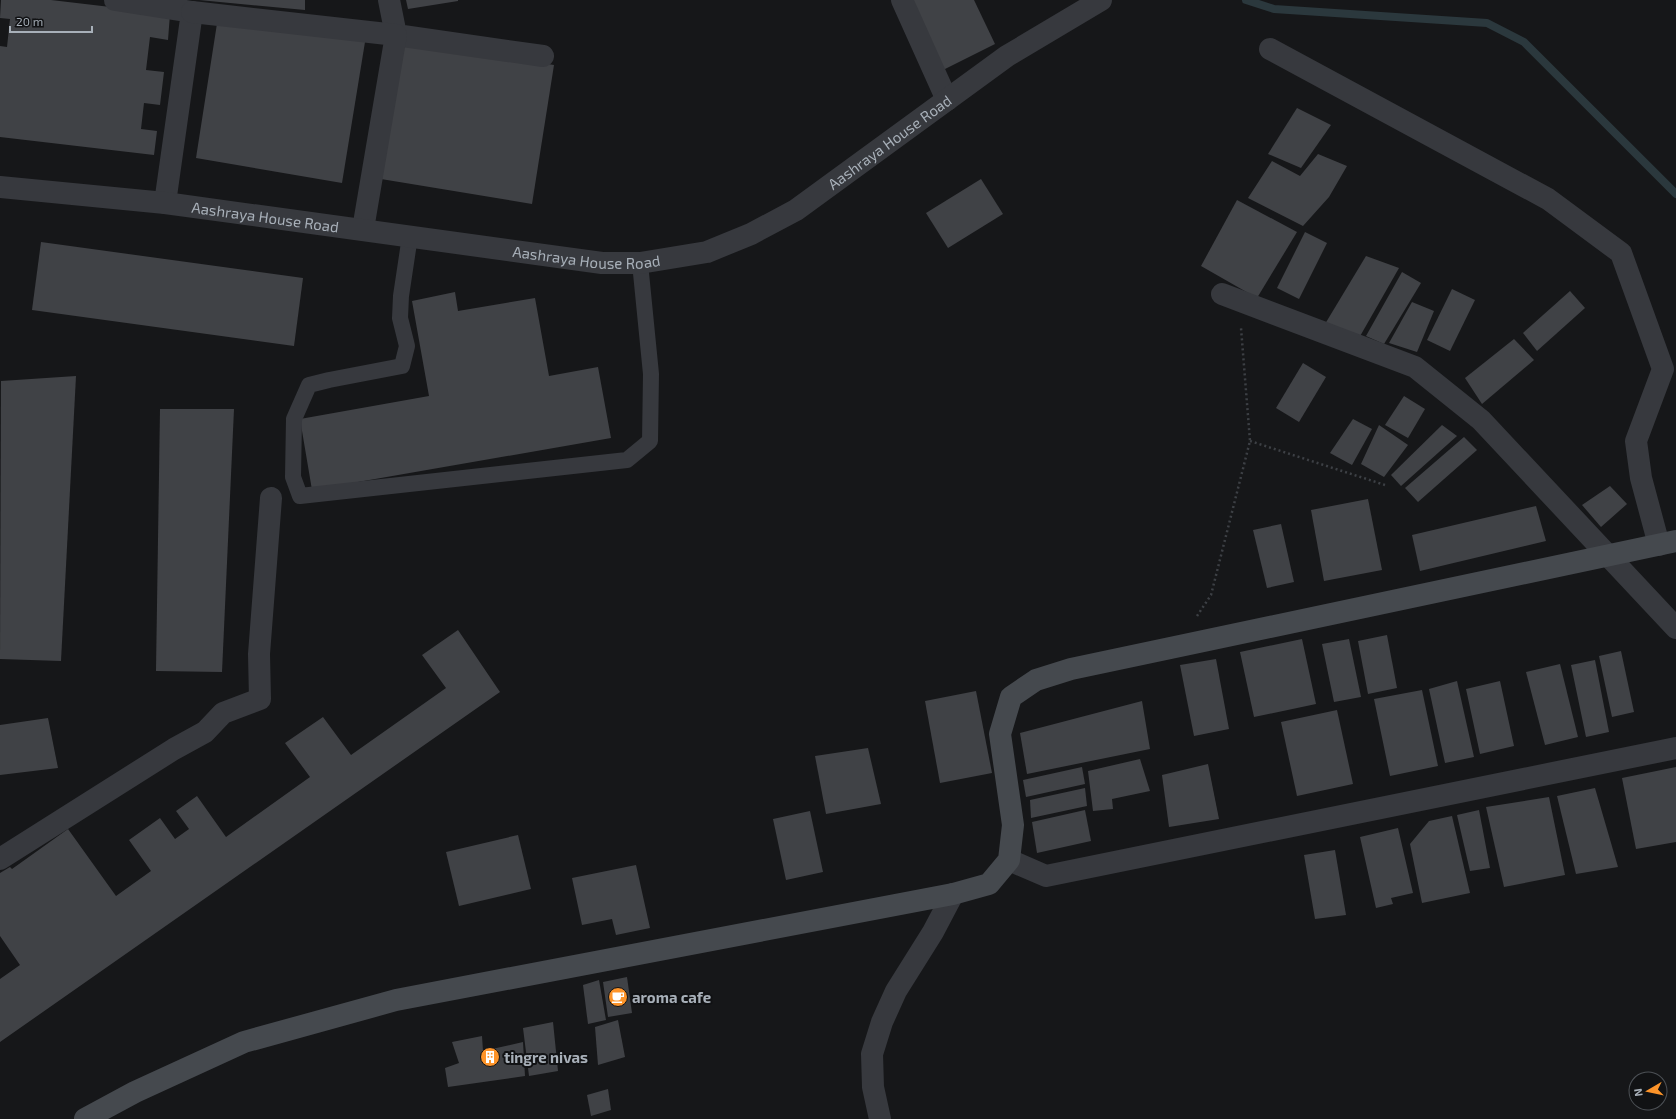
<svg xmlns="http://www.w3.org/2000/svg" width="1676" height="1119" font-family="'Exo 2',sans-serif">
<rect width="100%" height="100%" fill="#161719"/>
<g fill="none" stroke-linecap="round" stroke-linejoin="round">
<!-- stream -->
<polyline stroke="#2b383d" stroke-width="8" points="1246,0 1274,9 1487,23 1524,42 1676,194"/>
</g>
<!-- building -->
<g fill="#404246">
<polygon points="1,0 51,0 170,14 168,40 150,37 146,70 164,72 160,105 144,103 141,129 157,131 154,155 0,137 0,46 7,47 10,19 0,18"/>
<polygon points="199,0 305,0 305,10"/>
<polygon points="406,0 458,0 458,1 408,9"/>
<polygon points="909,0 974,0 995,44 943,70"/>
<polygon points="218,17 365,42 342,183 196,158"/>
<polygon points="403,40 554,65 532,204 381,179"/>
<polygon points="1297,108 1331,125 1301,168 1268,154"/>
<polygon points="1318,154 1347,166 1329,197 1303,226 1248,198 1272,161 1300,176"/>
<polygon points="981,179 1003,214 948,248 926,213"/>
<polygon points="1237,200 1297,232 1257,298 1201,266"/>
<polygon points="1305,232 1327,243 1299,299 1277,288"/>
<polygon points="41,242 303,278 294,346 32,310"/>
<polygon points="1366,256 1399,268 1359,338 1325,324"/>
<polygon points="1402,272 1421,283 1384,344 1366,336"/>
<polygon points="1452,289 1475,300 1450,351 1427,340"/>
<polygon points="1570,291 1585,308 1537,351 1523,333"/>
<polygon points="455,292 458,311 535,298 549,376 598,367 611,438 312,490 300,419 429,396 412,301"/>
<polygon points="1412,302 1434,311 1417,352 1389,343"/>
<polygon points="1514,339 1534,360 1482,404 1465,378"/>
<polygon points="1303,363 1326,377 1299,422 1276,408"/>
<polygon points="76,376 61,661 0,659 1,381"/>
<polygon points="1404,396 1425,409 1408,438 1385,425"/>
<polygon points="160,409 234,409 222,672 156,671"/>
<polygon points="1353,419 1372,429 1352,465 1330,453"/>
<polygon points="1379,425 1408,445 1384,477 1361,464"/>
<polygon points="1442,425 1457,436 1401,486 1391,475"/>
<polygon points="1464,437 1477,450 1418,502 1405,488"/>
<polygon points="1610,486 1627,504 1601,527 1582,505"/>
<polygon points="1368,499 1382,570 1324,581 1311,510"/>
<polygon points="1536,506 1546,541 1420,571 1412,535"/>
<polygon points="1281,524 1294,582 1267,588 1253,530"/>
<polygon points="458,630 500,692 0,1042 0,979 20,965 0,936 0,873 10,867 12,869 68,829 116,896 151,871 129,840 160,818 175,839 189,829 176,811 197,796 226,837 310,777 285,743 323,717 351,755 446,688 422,655"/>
<polygon points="1387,635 1397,688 1368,694 1358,641"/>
<polygon points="1302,639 1316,704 1254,717 1240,652"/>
<polygon points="1349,639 1361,697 1334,702 1322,644"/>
<polygon points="1621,651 1634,712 1612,717 1599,656"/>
<polygon points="1216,659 1229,729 1194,736 1180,665"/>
<polygon points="1595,660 1609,732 1586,737 1571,665"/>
<polygon points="1560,664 1578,737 1545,745 1526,672"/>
<polygon points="1457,681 1474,757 1445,763 1429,689"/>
<polygon points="1500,681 1514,746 1480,754 1466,689"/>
<polygon points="1422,690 1438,766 1390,776 1374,699"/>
<polygon points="976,691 992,773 940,783 925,701"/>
<polygon points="1142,701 1150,749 1027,774 1020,733"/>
<polygon points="1337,710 1353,784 1297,796 1281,722"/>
<polygon points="48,718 58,768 0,775 0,725"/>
<polygon points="868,748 881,804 826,814 815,756"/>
<polygon points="1140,759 1150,791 1112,799 1113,809 1093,811 1088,771"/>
<polygon points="1208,764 1219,819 1169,827 1162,775"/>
<polygon points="1082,767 1085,784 1026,797 1023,780"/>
<polygon points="1676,767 1676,842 1636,849 1622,778"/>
<polygon points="1085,788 1087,806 1031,818 1030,800"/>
<polygon points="1595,788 1618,867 1576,874 1557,796"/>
<polygon points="1549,797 1565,875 1504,887 1486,807"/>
<polygon points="1085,810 1091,841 1037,853 1032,822"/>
<polygon points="1479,810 1490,868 1470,871 1457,815"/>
<polygon points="810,811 823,872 786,880 773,819"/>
<polygon points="1452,816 1470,893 1422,903 1410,844 1429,821"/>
<polygon points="1398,828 1413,893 1391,898 1393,904 1376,908 1360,837"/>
<polygon points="518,835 531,889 459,906 446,852"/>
<polygon points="1335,850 1346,915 1315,919 1304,855"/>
<polygon points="636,865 650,928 616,935 612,919 582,925 572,878"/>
<polygon points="627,977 632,1013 608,1017 603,982"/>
<polygon points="599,980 606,1020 588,1024 583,985"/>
<polygon points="618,1020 625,1057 598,1065 595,1027"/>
<polygon points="553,1022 558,1071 529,1076 523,1028"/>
<polygon points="482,1036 483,1051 523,1042 525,1076 448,1087 445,1068 459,1063 452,1042"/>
<polygon points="608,1089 611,1110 591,1116 587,1095"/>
</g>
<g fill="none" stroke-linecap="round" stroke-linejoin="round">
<!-- path -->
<g stroke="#3d4045" stroke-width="2.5" stroke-dasharray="2 3" stroke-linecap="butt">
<polyline points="1250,441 1385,485"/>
<polyline points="1197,616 1211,595 1250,441 1241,328"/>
</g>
<!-- lane -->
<polyline stroke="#37393e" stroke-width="16" points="410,236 401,296 400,318 407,346 402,366 329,380 309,385 294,419 293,477 300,496 627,460 650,441 651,374 640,263"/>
<!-- street -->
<g stroke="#37393e" stroke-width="22">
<polyline points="115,0 192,12 165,203"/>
<polyline points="389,0 396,35 543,56"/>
<polyline points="902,0 947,100"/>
<polyline points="192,12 396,35 363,229"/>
<polyline points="1270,49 1548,199 1621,253 1663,369 1636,441 1641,478 1659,545"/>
<path id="s1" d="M0,187L165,203L602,263H640L707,252L751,234L796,210L1007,56L1101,0"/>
<polyline points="1222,294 1415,367 1481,420 1676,628"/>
<polyline points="0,859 174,749 205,732 223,713 260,699 259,654 271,498"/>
<polyline points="1009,860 1046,876 1676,748"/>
<polyline points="880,1119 873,1087 872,1054 882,1022 896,991 933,932 953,894"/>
</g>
<!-- secondary -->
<polyline stroke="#45494e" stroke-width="22" points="85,1119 135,1092 244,1042 396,1000 953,894 989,884 1009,860 1013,825 1000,734 1011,697 1036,680 1071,669 1676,541"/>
</g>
<!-- icons -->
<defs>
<symbol id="cafe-disc" viewBox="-11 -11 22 22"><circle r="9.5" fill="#fd942a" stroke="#111214"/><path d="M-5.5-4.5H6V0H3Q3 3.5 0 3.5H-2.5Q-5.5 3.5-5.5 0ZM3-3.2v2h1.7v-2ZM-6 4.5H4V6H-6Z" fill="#fff"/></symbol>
<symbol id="building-disc" viewBox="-11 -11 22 22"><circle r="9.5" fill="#fd942a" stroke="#111214"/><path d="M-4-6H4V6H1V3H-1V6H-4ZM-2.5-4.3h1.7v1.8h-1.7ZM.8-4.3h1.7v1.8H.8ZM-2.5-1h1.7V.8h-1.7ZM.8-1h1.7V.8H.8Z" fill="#fff"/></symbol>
</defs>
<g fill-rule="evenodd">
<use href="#cafe-disc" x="607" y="986" width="22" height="22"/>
<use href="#building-disc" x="479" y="1046" width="22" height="22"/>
</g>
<g text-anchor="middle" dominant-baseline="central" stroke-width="4" stroke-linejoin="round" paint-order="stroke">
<!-- street labels -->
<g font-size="15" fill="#a8b0b9" stroke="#111214">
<text stroke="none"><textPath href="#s1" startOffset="927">Aashraya House Road</textPath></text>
<text stroke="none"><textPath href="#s1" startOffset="267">Aashraya House Road</textPath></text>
<text stroke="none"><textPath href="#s1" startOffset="591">Aashraya House Road</textPath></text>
</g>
<!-- poi labels -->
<g font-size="15" font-weight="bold" fill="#a8b0b9" stroke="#111214" text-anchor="start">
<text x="632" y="997">aroma cafe</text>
<text x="504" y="1057">tingre nivas</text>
</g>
</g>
<!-- north arrow -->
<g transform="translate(1648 1091) rotate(261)"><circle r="19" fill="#111214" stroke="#4d5156"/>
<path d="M0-3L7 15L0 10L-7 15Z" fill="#fd942a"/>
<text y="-6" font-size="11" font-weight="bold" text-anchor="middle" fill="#a8b0b9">N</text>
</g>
<!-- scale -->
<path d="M10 26v6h82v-6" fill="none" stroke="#a8b0b9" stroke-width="2"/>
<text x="16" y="26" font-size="12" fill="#a8b0b9" stroke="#111214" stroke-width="3" paint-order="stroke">20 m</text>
</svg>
